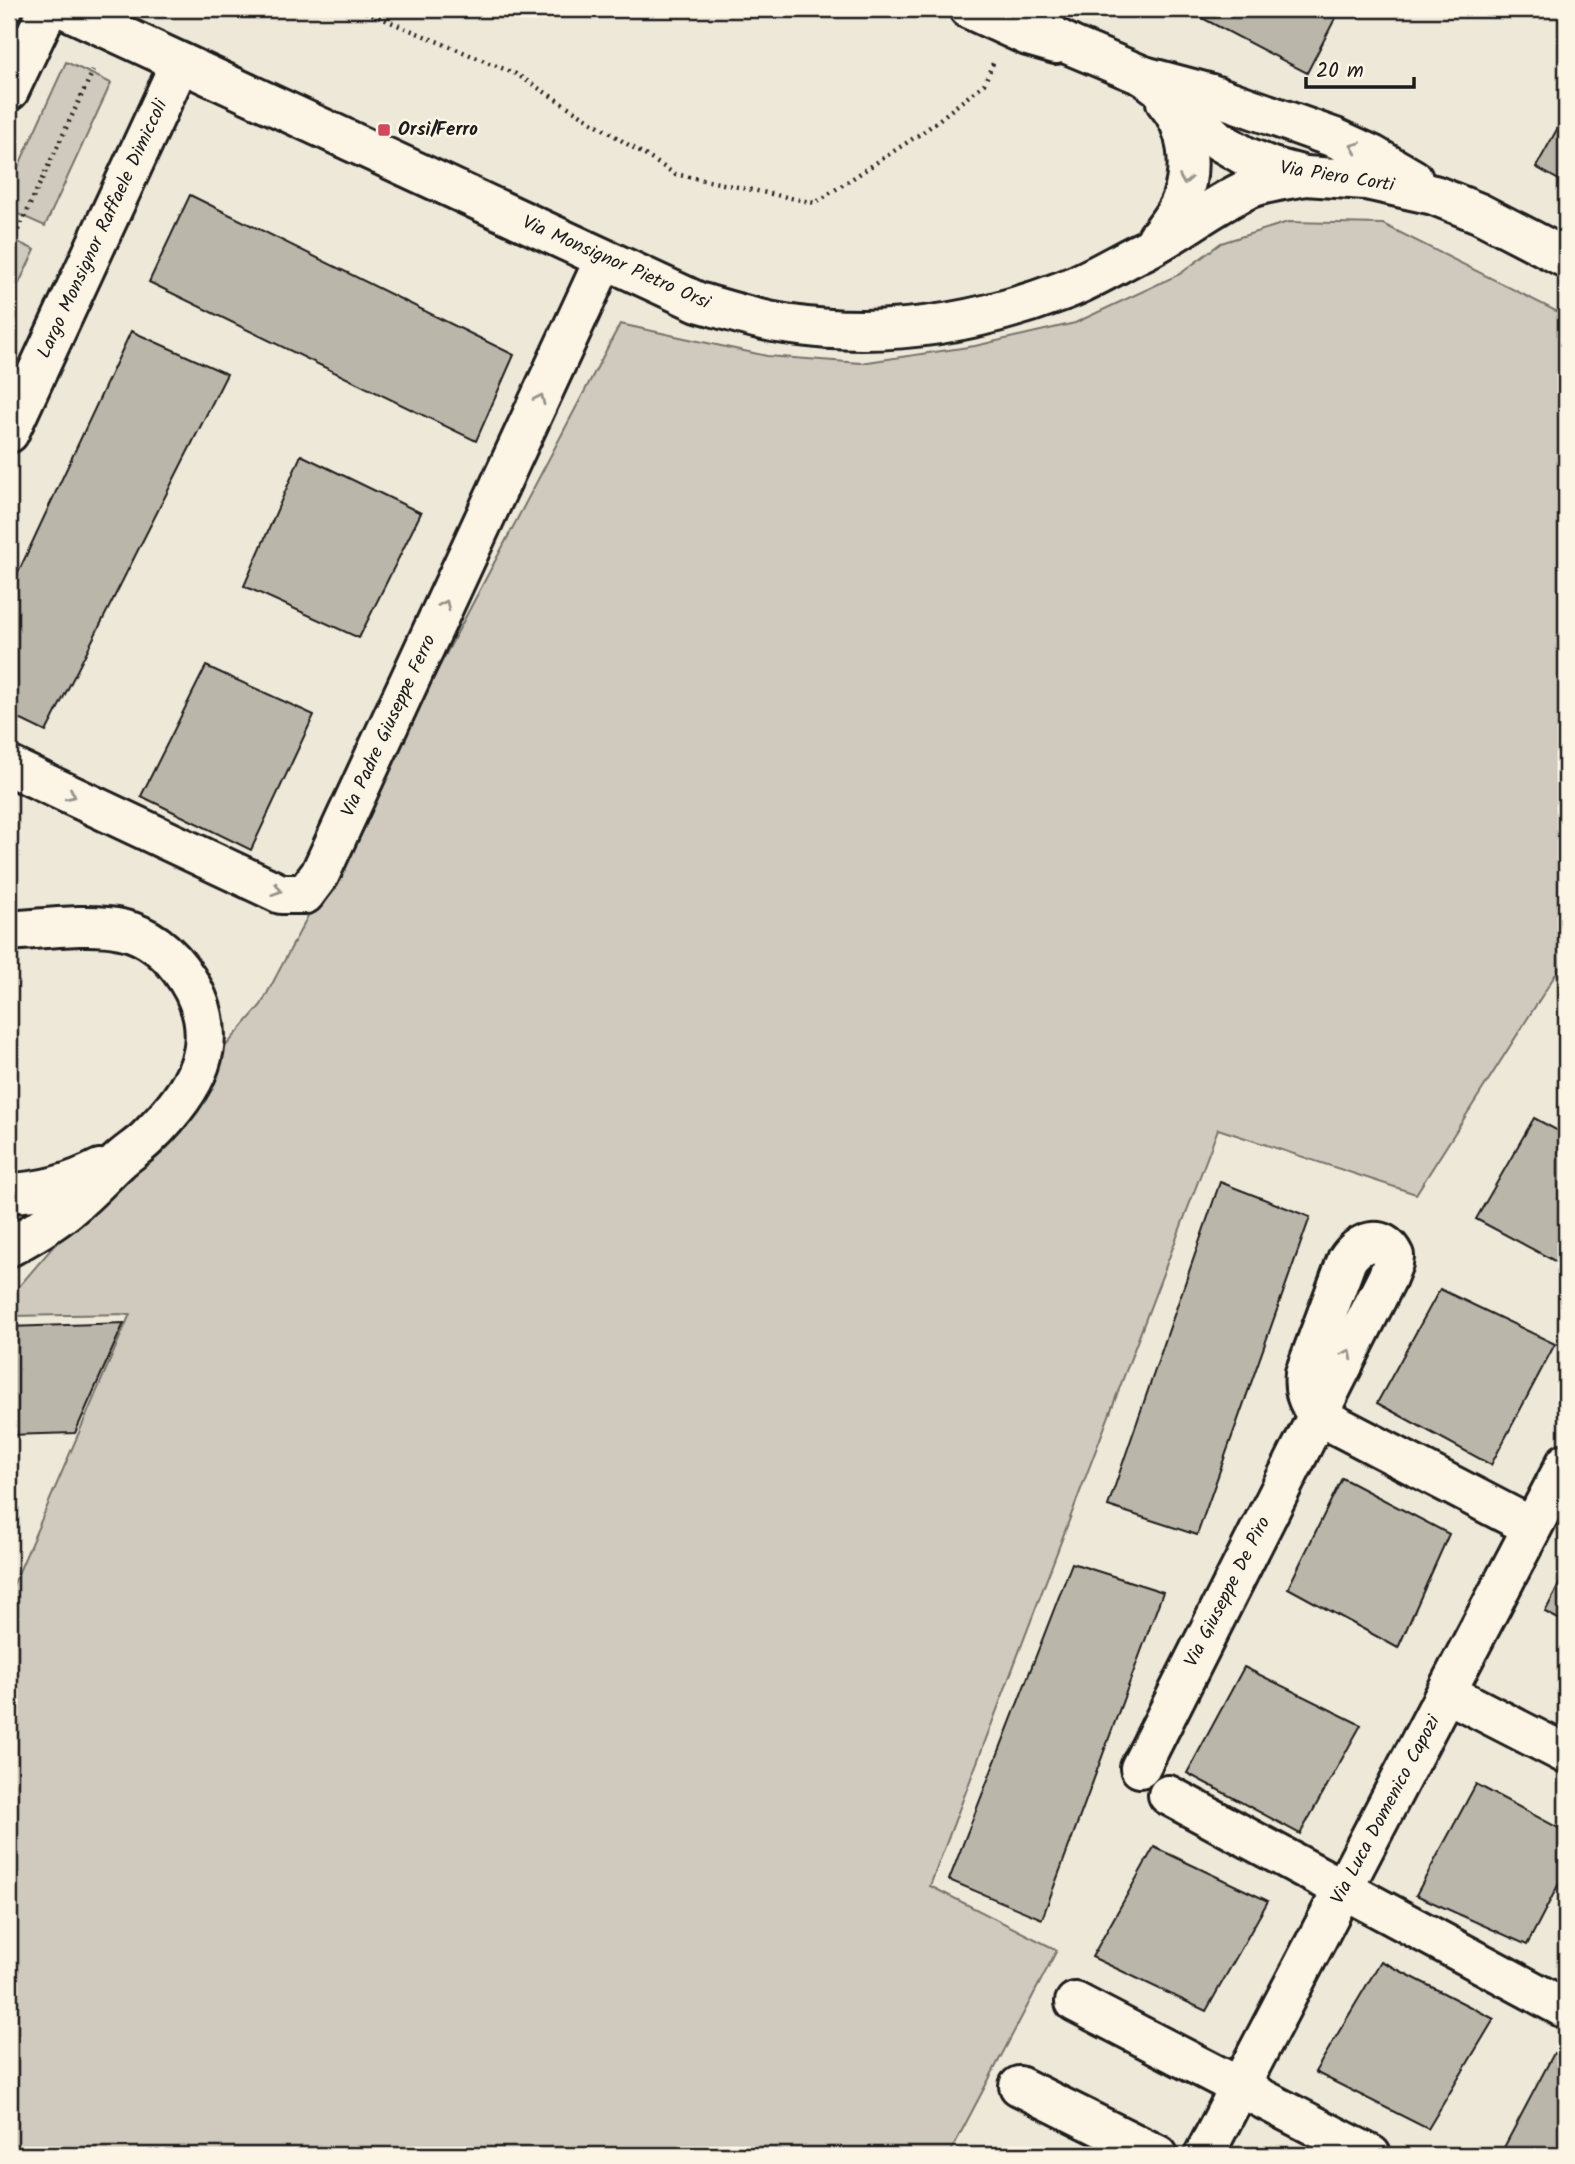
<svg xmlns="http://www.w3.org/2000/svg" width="1575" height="2164" font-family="Kalam,sans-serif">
<rect width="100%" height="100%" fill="#eee8d9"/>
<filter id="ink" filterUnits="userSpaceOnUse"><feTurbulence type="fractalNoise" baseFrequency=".0143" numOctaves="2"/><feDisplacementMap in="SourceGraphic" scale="14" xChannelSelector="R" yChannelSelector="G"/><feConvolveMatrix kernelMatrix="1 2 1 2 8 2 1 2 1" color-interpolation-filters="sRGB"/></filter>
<g filter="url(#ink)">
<!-- green -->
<g fill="#cfcabd" stroke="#76736c" stroke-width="2">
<polygon points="66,62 111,83 45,226 9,210 9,187"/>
<polygon points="1288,222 1383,224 1566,316 1566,958 1416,1194 1218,1129 930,1886 1057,1950 949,2155 9,2155 9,1595 130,1314 9,1316 9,1298 261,1005 620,324 767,356 861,363 975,346 1075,323 1180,274 1221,243"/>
<polygon points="9,238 35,250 9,304"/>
</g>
<!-- building -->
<g fill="#bab6aa" stroke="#1c1c1c" stroke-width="2">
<polygon points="1185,9 1340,9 1307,73"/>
<polygon points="1566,113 1566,184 1536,167"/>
<polygon points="190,195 514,355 476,441 149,282"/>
<polygon points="131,331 227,374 46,732 9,714 9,592"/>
<polygon points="301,455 421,513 359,638 244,586"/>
<polygon points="206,666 314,715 251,850 141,796"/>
<polygon points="1534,1118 1566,1135 1566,1267 1476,1219"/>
<polygon points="1220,1182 1310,1217 1197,1535 1108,1506"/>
<polygon points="1440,1289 1555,1344 1491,1465 1377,1403"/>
<polygon points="124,1323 75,1433 9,1435 9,1327"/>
<polygon points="1342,1478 1449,1534 1398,1648 1288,1588"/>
<polygon points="1072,1563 1163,1592 1042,1919 949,1880"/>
<polygon points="1566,1571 1566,1623 1545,1612"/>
<polygon points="1244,1667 1361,1725 1300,1834 1187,1773"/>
<polygon points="1476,1784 1566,1832 1566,1870 1527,1945 1416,1895"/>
<polygon points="1154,1847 1268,1901 1206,2011 1092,1957"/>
<polygon points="1381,1961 1494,2019 1428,2129 1315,2072"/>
<polygon points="1554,2053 1566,2059 1566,2155 1500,2155"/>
</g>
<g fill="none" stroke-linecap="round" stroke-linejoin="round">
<defs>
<g id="minor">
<path d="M65,9L698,302C726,310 756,320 785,324C880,339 973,325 1062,291C1090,281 1116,264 1143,251C1179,233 1211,206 1248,189C1265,182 1287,180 1305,176"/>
<polyline points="969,9 1028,36 1056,44"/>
<polyline points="1027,9 1054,37 1072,46 1144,76 1208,93 1335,138 1372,155 1413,179"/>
<polyline points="1144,76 1172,97 1219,141 1245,156 1272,167 1305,176 1366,180 1434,195 1479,213 1566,258"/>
<polyline points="9,91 48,9"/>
<path d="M1157,238C1166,226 1176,215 1181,201C1193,168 1189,128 1166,102"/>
<polyline points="9,433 180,63"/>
<polyline points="9,766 281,894 305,894 320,874 604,260"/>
<path d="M9,931C40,929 92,922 121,929C150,935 171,954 187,979C227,1042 194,1092 147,1138C138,1147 127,1153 118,1162C100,1179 83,1198 63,1213C47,1226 27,1237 9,1247"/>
<path d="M9,1193C42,1192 71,1184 100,1169"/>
<polyline points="1447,1693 1566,1754"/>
<path d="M1140,1768L1387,1278L1393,1263L1394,1256C1383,1232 1358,1242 1347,1260L1305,1373C1303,1391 1307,1401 1317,1415L1532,1527"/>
<polyline points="1168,1795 1566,2009"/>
<polyline points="1075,2002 1371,2155"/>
<polyline points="1019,2086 1158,2155"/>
<polyline points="1204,2155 1566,1463"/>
</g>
</defs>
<!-- minor casing -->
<use href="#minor" stroke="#1c1c1c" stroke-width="44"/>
<!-- path -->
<g stroke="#1c1c1c" stroke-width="4.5" stroke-dasharray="2 5" stroke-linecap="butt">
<polyline points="359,9 516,74 675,174 815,203 926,130 984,84 994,61"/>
<polyline points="9,249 93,71"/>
</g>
<!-- minor -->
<use href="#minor" stroke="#fcf5e5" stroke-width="38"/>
</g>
<!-- one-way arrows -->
<defs><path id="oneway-chevron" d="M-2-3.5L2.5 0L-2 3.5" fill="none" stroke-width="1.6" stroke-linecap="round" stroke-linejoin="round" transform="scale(1.75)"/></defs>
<g stroke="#97938b">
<use href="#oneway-chevron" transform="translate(1355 147) rotate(-157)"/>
<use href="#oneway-chevron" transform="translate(1185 180) rotate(100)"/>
<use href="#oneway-chevron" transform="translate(540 399) rotate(-65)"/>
<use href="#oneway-chevron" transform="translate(445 605) rotate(-65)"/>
<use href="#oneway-chevron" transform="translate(71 795) rotate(25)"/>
<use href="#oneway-chevron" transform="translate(277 890) rotate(18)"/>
<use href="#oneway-chevron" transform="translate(1348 1354) rotate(-63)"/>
</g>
</g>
<!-- markers -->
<rect fill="#d1495b" stroke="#fcf5e5" stroke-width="2.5" x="377" y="123" width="14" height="14" rx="3.5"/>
<g text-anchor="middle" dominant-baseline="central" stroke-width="5" stroke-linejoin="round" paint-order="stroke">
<!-- poi labels -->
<g font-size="19" font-weight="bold" fill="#1c1c1c" stroke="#fcf5e5" text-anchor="start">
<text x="398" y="130">Orsi/Ferro</text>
</g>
<!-- street labels -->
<g font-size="19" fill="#1c1c1c" stroke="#fcf5e5">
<text transform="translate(1337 177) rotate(9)">Via Piero Corti</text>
<text transform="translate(103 229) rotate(-65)">Largo Monsignor Raffaele Dimiccoli</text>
<text transform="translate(616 263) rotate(24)">Via Monsignor Pietro Orsi</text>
<text transform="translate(389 726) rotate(-65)">Via Padre Giuseppe Ferro</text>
<text transform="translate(1228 1592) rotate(-63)">Via Giuseppe De Piro</text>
<text transform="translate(1386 1810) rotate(-62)">Via Luca Domenico Capozi</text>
</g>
</g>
<!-- margin -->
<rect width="1575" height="2164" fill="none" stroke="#fcf5e5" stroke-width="35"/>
<rect x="18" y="18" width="1540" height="2129" fill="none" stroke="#1c1c1c" stroke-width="2.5" filter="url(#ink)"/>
<!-- scale -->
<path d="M1306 77v10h108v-10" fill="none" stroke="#1c1c1c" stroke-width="3.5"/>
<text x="1316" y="77" font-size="21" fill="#1c1c1c" stroke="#fcf5e5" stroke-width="5" paint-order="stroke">20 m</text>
</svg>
